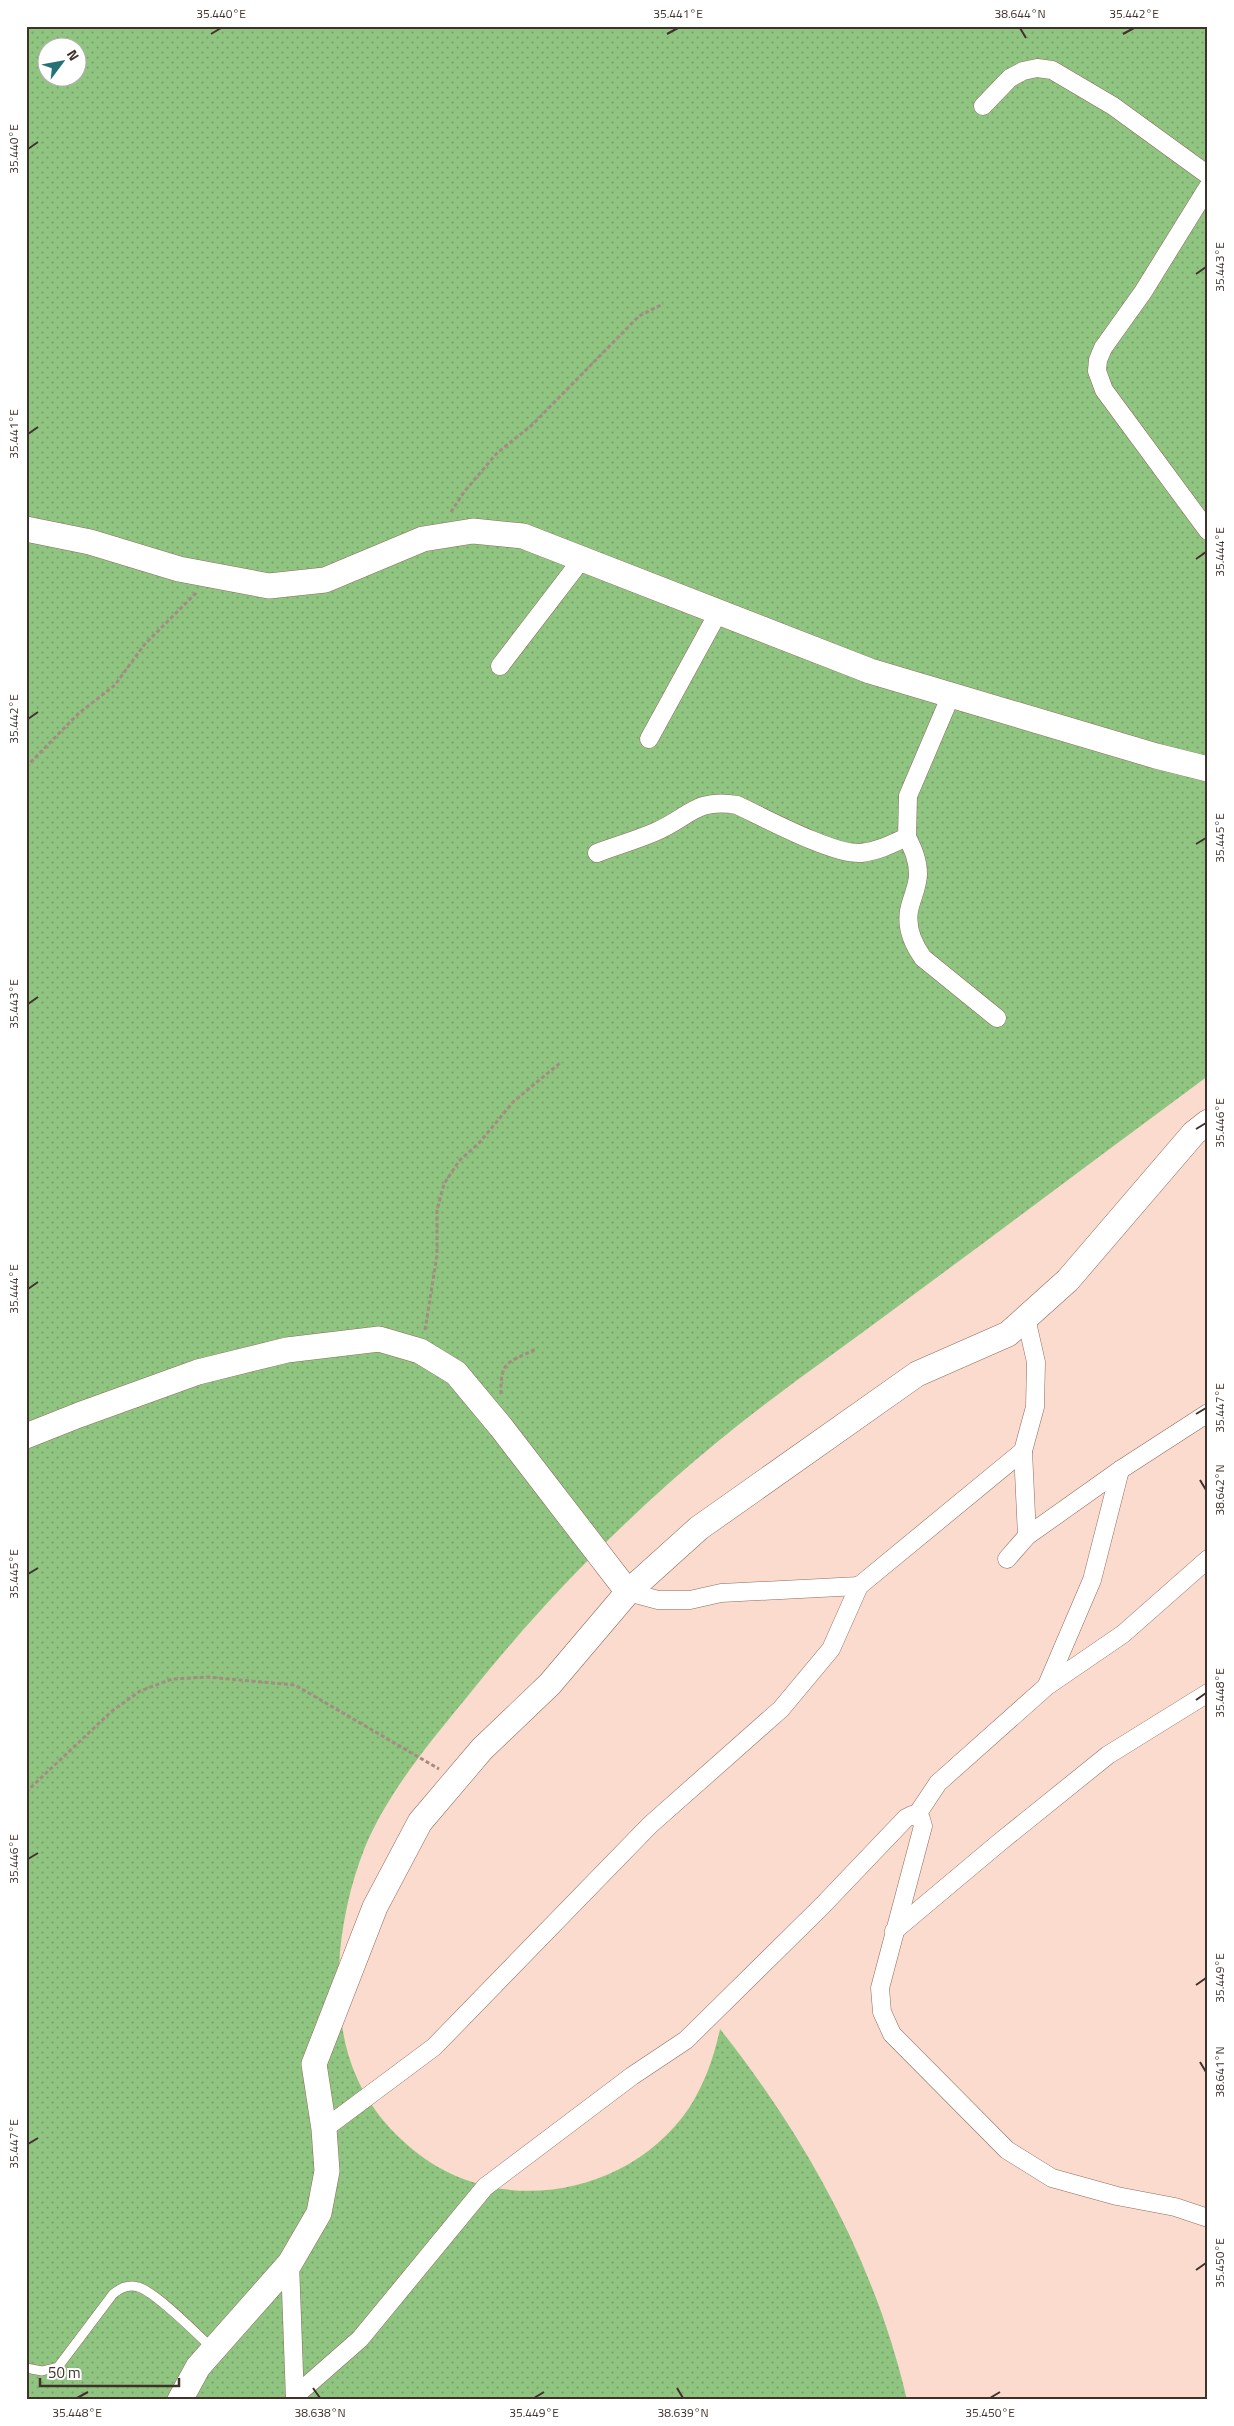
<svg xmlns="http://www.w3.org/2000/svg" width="1234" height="2426" font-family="'Titillium Web',sans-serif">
<defs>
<pattern id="grass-dots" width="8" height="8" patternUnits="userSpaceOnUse" patternTransform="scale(1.25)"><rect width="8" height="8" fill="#90c581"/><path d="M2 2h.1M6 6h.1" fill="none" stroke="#77a16a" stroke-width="1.8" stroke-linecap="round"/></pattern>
</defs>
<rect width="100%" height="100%" fill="#fadbcd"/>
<!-- grass -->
<path fill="url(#grass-dots)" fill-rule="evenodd" d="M26,26H1208V1076C1104,1153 1001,1230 897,1307C837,1352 774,1395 716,1443C626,1517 544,1601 471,1692C432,1740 389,1790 365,1847C350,1885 341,1926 339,1967C338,2004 341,2043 357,2078C373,2115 403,2146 438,2167C522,2215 635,2188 689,2108C705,2083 714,2057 720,2029C807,2139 875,2262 907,2400H26ZM48,48H78V78H48Z"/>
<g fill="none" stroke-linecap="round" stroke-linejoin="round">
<defs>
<path id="lane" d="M26,2368L42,2371L58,2367L113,2294C120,2288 128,2284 138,2287C155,2291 198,2335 213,2349"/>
<g id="street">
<polyline points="983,106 1010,78 1023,71 1037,68 1052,70 1113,106 1208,175"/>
<polyline points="1208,187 1143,292 1103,348 1098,360 1097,371 1104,390 1208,531"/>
<polyline points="500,666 582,559"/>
<polyline points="649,739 718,613"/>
<path d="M907,837C913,849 918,860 918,874C918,887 911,899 909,911C906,929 913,944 923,958L997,1018"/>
<path d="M597,853C616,846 636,840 655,832C690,817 695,798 737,805C765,818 833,855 861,853C878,851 892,844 907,837L908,796L951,695"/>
<polyline points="1023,1451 1027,1536"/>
<polyline points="1007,1559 1027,1536 1120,1470 1208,1413"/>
<polyline points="628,1592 658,1600 690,1600 721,1593 859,1586"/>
<polyline points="1047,1685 1092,1580 1120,1470"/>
<polyline points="916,1816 938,1783 1047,1686 1123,1634 1208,1559"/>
<polyline points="894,1931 1000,1842 1108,1755 1208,1693"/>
<polyline points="324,2129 434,2047 650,1825 781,1709 831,1649 859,1586 1023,1451 1035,1407 1036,1362 1026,1318"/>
<polyline points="290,2263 295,2400"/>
<polyline points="295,2396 360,2339 485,2187 632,2076 686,2040 822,1906 906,1818 912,1815 921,1819 923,1826 880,1988 882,2012 892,2034 1007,2150 1052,2178 1117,2196 1175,2207 1208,2218"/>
</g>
<g id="secondary">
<polyline points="26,529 90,542 179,569 269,586 325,580 423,539 473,531 523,536 870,671 1156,756 1208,769"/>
<polyline points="26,1436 79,1415 198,1372 287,1350 379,1339 420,1351 456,1373 501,1427 628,1592"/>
<polyline points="180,2400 198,2367 290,2263 319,2213 327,2171 324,2129 314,2064 375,1907 420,1822 482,1749 550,1684 628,1592 699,1528 917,1374 1008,1334 1068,1280 1194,1133 1208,1122"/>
</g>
</defs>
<!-- lane casing -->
<use href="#lane" stroke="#8e6c5d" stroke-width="10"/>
<!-- street casing -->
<use href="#street" stroke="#8e6c5d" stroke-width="19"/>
<!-- secondary casing -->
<use href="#secondary" stroke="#8e6c5d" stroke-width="26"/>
<!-- path -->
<g stroke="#a48c82" stroke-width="3" stroke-dasharray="4 2.5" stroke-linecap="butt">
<polyline points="451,512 464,492 497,453 532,425 639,316 663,304"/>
<polyline points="26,767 79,713 115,685 144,645 196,593"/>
<polyline points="425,1330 437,1255 437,1210 444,1184 459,1161 479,1143 514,1101 560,1063"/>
<path d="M501,1394C500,1360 508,1363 536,1349"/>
<polyline points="26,1792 112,1711 140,1691 172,1679 207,1677 295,1685 439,1769"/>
</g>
<!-- lane -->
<use href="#lane" stroke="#fff" stroke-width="9"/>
<!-- street -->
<use href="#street" stroke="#fff" stroke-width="18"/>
<!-- secondary -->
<use href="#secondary" stroke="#fff" stroke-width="25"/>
</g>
<!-- ticks -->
<path fill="none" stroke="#41312b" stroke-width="2" d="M1020,28L1026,38M211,34L221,28M667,34L678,28M1123,34L1134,28M28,149L38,142M1196,274L1206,267M28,434L38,427M1196,559L1206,552M28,719L38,712M1196,844L1206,838M28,1004L38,997M1196,1129L1206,1123M28,1289L38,1282M1196,1414L1206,1408M1200,1480L1206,1490M28,1574L38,1568M1196,1700L1206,1693M28,1859L38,1853M1196,1985L1206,1978M1200,2062L1206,2072M28,2144L38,2138M1196,2270L1206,2263M313,2388L320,2398M677,2388L683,2398M77,2398L88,2392M534,2398L544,2392M990,2398L1000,2392"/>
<!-- border -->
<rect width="1234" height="2426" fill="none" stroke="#ffffff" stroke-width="55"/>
<!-- north arrow -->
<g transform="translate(62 62) rotate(58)"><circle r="24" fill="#ffffff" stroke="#b3adaa"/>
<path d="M0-4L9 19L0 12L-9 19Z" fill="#267175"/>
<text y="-8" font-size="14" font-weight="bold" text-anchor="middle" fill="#41312b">N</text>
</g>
<!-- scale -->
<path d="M40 2378v8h139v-8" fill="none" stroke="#41312b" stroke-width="2.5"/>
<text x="48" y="2378" font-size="15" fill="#41312b" stroke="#ffffff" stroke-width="4" paint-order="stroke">50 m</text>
<rect x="28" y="28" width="1178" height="2370" fill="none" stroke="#41312b" stroke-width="2"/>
<g font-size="12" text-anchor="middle" fill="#41312b">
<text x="221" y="18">35.440°E</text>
<text x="678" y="18">35.441°E</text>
<text x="1020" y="18">38.644°N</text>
<text x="1134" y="18">35.442°E</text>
<text transform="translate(14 149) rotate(-90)" y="4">35.440°E</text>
<text transform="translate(1220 267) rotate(-90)" y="4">35.443°E</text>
<text transform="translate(14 434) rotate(-90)" y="4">35.441°E</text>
<text transform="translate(1220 552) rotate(-90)" y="4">35.444°E</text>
<text transform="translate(14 719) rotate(-90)" y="4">35.442°E</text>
<text transform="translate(1220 838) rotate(-90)" y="4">35.445°E</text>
<text transform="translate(14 1004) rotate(-90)" y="4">35.443°E</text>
<text transform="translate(1220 1123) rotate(-90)" y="4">35.446°E</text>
<text transform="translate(14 1289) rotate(-90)" y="4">35.444°E</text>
<text transform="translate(1220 1408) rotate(-90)" y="4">35.447°E</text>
<text transform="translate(1220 1490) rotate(-90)" y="4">38.642°N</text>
<text transform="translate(14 1574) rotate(-90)" y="4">35.445°E</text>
<text transform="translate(1220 1693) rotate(-90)" y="4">35.448°E</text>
<text transform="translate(14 1859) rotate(-90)" y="4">35.446°E</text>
<text transform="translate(1220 1978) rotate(-90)" y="4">35.449°E</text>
<text transform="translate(1220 2072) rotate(-90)" y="4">38.641°N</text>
<text transform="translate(14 2144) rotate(-90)" y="4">35.447°E</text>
<text transform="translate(1220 2263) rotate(-90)" y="4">35.450°E</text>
<text x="77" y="2417">35.448°E</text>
<text x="320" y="2417">38.638°N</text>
<text x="534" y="2417">35.449°E</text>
<text x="683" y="2417">38.639°N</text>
<text x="990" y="2417">35.450°E</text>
</g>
</svg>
